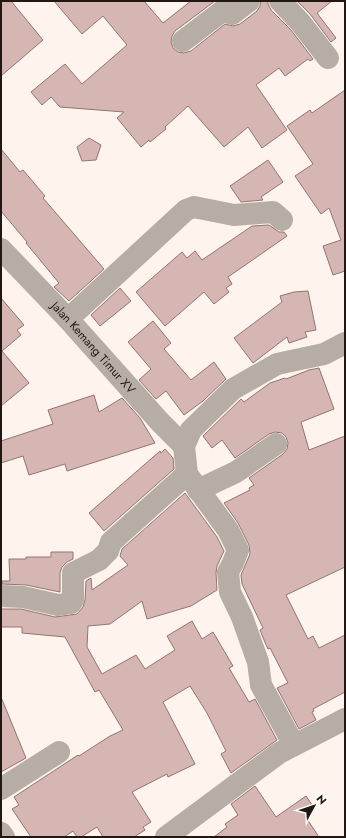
<svg xmlns="http://www.w3.org/2000/svg" width="346" height="838" font-family="Jost,sans-serif">
<rect width="100%" height="100%" fill="#fff3ed"/>
<!-- building -->
<g fill="#d6b6b2" stroke="#927471">
<polygon points="1,1 11,1 43,40 1,76"/>
<polygon points="54,1 144,1 163,23 191,1 215,1 175,31 172,36 171,42 173,48 178,52 184,53 191,51 225,24 233,26 240,24 257,11 260,6 261,1 268,1 268,4 271,10 291,30 313,59 310,61 308,59 285,76 279,68 256,85 287,130 262,148 248,127 224,147 188,106 165,127 166,129 150,142 149,140 141,147 117,118 124,112 60,107 51,97 42,105 31,92 65,64 82,84 127,45 103,16 82,34"/>
<polygon points="297,1 332,1 317,13 336,38 331,42 310,14"/>
<polygon points="345,90 345,271 333,275 323,246 341,240 329,208 321,214 295,176 313,164 287,126 310,110 312,113"/>
<polygon points="89,138 101,145 96,160 82,161 77,147"/>
<polygon points="1,149 20,172 23,170 45,196 43,198 104,269 69,301 54,287 59,283 26,243 27,242 1,211"/>
<polygon points="268,160 283,182 261,197 263,200 241,202 230,186"/>
<polygon points="269,225 279,232 284,232 287,236 228,277 232,284 226,288 229,292 214,304 204,292 165,326 136,292 182,252 187,258 195,251 202,260 252,226"/>
<polygon points="120,288 131,301 100,326 91,315"/>
<polygon points="308,291 316,330 305,332 307,337 289,343 287,337 253,363 234,338 282,302 280,296 294,292"/>
<polygon points="1,298 24,325 17,330 21,335 2,351 29,383 1,406"/>
<polygon points="153,321 171,343 164,349 191,380 214,362 226,379 203,401 184,415 166,391 156,399 139,380 151,369 128,342"/>
<polygon points="319,368 334,409 301,422 309,450 345,436 345,567 286,595 308,639 313,636 319,648 345,635 345,692 313,709 314,711 312,712 316,720 299,729 277,688 288,683 270,648 268,649 264,640 260,630 263,628 242,584 241,575 250,554 249,545 238,523 224,503 250,490 249,488 254,485 249,478 283,454 287,449 288,443 286,437 282,433 275,432 269,434 235,458 222,440 212,448 203,436 241,399 244,402 270,383 285,378 286,379 309,370"/>
<polygon points="94,395 99,412 122,398 140,418 155,443 67,471 65,464 29,475 23,456 1,463 1,441 53,424 48,410"/>
<polygon points="165,449 173,458 174,469 104,531 89,513 160,451 161,453"/>
<polygon points="185,493 217,537 224,551 217,566 216,573 217,590 191,606 147,619 142,601 110,624 88,626 87,647 102,674 136,655 145,669 175,650 167,636 192,621 202,639 213,632 233,666 229,668 249,702 255,699 277,740 231,773 221,754 226,751 207,713 190,686 163,702 195,764 168,777 167,774 132,792 151,822 143,827 145,830 134,837 103,837 97,827 81,837 77,837 73,831 64,837 31,837 12,809 19,805 14,797 78,755 79,756 110,736 123,730 99,690 95,692 65,637 22,633 22,627 1,627 1,609 21,609 55,617 77,614 83,607 85,600 86,581 91,578 92,590 128,565 120,556 122,549"/>
<polygon points="51,552 73,552 73,559 67,562 62,567 60,573 60,592 26,585 2,584 2,581 10,581 9,559 26,559 26,557 51,557"/>
<polygon points="1,697 26,758 1,772"/>
<polygon points="255,786 276,817 306,796 315,809 305,816 319,837 214,837 227,827 225,824 238,815 231,804"/>
</g>
<g fill="none" stroke-linecap="round" stroke-linejoin="round">
<!-- minor -->
<g stroke="#b6ada4" stroke-width="22">
<polyline points="280,1 300,22 328,58"/>
<polyline points="183,41 225,9 232,14 249,1"/>
<path id="s1" d="M1,249L68,319L160,422L184,446"/>
<polyline points="68,319 186,210 194,207 234,215 273,212 282,220"/>
<polyline points="198,490 236,472 276,444"/>
<polyline points="1,596 23,597 58,605 71,603 73,600 73,573 99,560 108,551 111,542 187,474"/>
<polyline points="294,745 261,685 258,662 242,617 230,592 228,572 233,563 238,550 228,530 187,474 184,446 191,430 233,389 277,364 324,354 345,343"/>
<polyline points="1,789 59,752"/>
<polyline points="1,833 4,837"/>
<polyline points="166,837 279,753 345,719"/>
</g>
</g>
<g text-anchor="middle" dominant-baseline="central" stroke-width="3" stroke-linejoin="round" paint-order="stroke">
<!-- street labels -->
<g font-size="12" fill="#221813" stroke="#fff">
<text stroke="none"><textPath href="#s1" startOffset="135">Jalan Kemang Timur XV</textPath></text>
</g>
</g>
<!-- border -->
<rect width="346" height="838" fill="none" stroke="#221813" stroke-width="4"/>
<!-- north arrow -->
<g transform="translate(314 806) rotate(50)" stroke="#ffffff" stroke-width="3" paint-order="stroke">
<path d="M0-3L7 15L0 10L-7 15Z" fill="#221813"/>
<text y="-6" font-size="11" font-weight="bold" text-anchor="middle" fill="#221813">N</text>
</g>
</svg>
